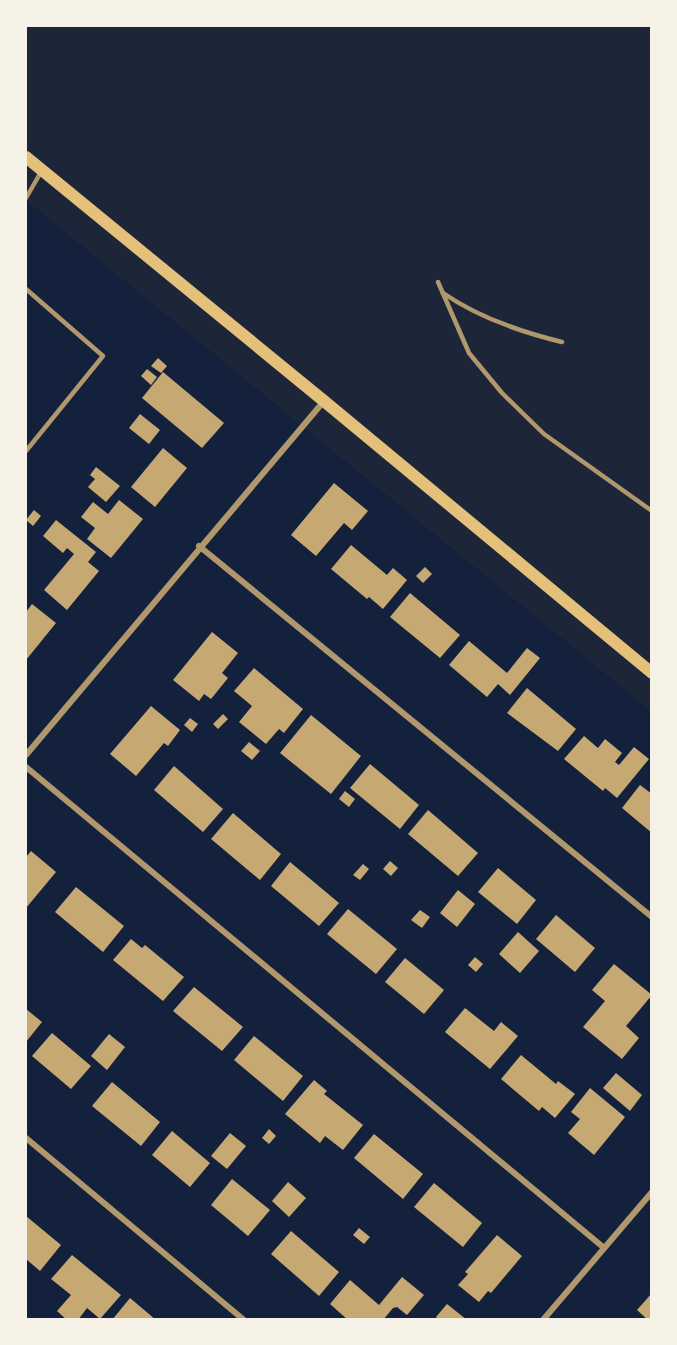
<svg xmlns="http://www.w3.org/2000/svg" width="677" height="1345" font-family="'Zilla Slab',serif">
<rect width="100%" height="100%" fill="#14213d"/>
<!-- green -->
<polygon fill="#1d2539" points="26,26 651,26 651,711 26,200"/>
<!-- building -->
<g fill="#c6a872">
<polygon points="158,358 167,366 161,373 151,366"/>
<polygon points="147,369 157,377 151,385 141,376"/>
<polygon points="163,372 224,423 202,448 142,398"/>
<polygon points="140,414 160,430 149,444 129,428"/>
<polygon points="163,448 187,468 155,507 131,487"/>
<polygon points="96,467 120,486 106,502 88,487 95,479 90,475"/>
<polygon points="334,483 368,511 352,530 344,523 316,556 291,535"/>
<polygon points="119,500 143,519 111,558 87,539 95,528 81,517 93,502 108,514"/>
<polygon points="34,510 41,516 33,526 26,520"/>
<polygon points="56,520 96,552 88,562 99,571 67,610 44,590 74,554 67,548 63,553 43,536"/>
<polygon points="351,545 387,575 393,568 407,580 383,609 369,597 367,599 331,569"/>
<polygon points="425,567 432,574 423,583 416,576"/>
<polygon points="410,593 460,635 440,658 390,617"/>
<polygon points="32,604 56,623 26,660 26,612"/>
<polygon points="212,632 238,653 222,673 228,678 211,699 204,694 199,701 173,680"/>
<polygon points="469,641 507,673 527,648 540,658 510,695 498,684 487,697 449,665"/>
<polygon points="254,668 303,709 284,733 279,729 266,744 239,722 252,706 234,691"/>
<polygon points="527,688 576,729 558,751 507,713"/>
<polygon points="151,706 180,730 168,746 164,743 136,776 110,754"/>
<polygon points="223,714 228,719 218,729 213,724"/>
<polygon points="311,715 361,756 331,794 280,753"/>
<polygon points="190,718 198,724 192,732 184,725"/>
<polygon points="584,736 598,748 605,739 622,753 615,762 619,765 634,747 649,759 617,798 605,788 603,791 564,759"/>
<polygon points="249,742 260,751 252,760 241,751"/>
<polygon points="370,764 419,805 400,829 350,788"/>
<polygon points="174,766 223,809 203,832 154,790"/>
<polygon points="640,785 652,794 652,833 622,808"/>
<polygon points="345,791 355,799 349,807 339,799"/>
<polygon points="428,810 478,853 458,876 408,834"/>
<polygon points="233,813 281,854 260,880 211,839"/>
<polygon points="31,851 56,872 26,908 26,857"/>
<polygon points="390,861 398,868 391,876 383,869"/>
<polygon points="290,862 339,903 319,926 271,886"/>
<polygon points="363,864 369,869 360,880 353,875"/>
<polygon points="498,868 536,900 517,924 478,892"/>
<polygon points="76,887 124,926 103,952 55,912"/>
<polygon points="458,890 475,904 457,927 440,913"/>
<polygon points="348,909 397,949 376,974 327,934"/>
<polygon points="420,910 430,917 422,928 411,920"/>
<polygon points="556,915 595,948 575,972 536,939"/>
<polygon points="518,932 539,951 520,973 499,954"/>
<polygon points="131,939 142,948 145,945 184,977 163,1001 113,960"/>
<polygon points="475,957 483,964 476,972 468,965"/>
<polygon points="405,958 444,990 424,1014 385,982"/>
<polygon points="614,964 652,995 626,1026 639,1038 622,1059 583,1027 605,1001 592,990"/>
<polygon points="194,987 243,1027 222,1051 173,1011"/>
<polygon points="465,1008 494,1031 501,1022 518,1036 490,1069 445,1032"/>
<polygon points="26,1009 42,1022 26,1042"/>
<polygon points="52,1033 91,1066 71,1089 32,1056"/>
<polygon points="109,1034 125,1047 107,1070 91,1056"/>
<polygon points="254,1036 303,1076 283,1101 234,1060"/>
<polygon points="521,1055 556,1084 558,1081 575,1094 555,1118 542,1107 539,1111 501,1079"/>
<polygon points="616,1073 642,1095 630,1111 603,1088"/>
<polygon points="314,1080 327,1091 324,1094 363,1125 343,1150 325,1136 320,1143 285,1114"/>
<polygon points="112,1082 160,1122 141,1146 92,1106"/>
<polygon points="590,1088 625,1117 594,1155 568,1133 580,1119 571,1112"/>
<polygon points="269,1129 276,1136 269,1144 262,1138"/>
<polygon points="172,1131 210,1163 190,1187 152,1155"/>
<polygon points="230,1133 246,1146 227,1169 211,1156"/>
<polygon points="374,1134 423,1174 403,1199 354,1158"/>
<polygon points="232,1179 270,1210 248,1236 211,1205"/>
<polygon points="288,1182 306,1198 289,1217 272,1201"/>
<polygon points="434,1183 482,1223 463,1247 414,1207"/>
<polygon points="26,1216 61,1245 40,1271 26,1259"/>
<polygon points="359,1228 370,1237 364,1244 353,1235"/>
<polygon points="291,1231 339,1272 319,1296 271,1254"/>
<polygon points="497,1235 522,1256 491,1293 488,1291 479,1302 458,1285 468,1274 465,1272"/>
<polygon points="72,1255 121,1295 100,1319 87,1308 78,1320 67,1320 57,1311 71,1295 51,1279"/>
<polygon points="402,1277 424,1295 407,1315 397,1307 393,1308 383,1320 348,1320 330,1304 350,1280 379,1305"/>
<polygon points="652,1293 652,1320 648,1320 637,1310"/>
<polygon points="130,1298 156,1320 112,1320"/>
<polygon points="447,1304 467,1320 439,1320 436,1317"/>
</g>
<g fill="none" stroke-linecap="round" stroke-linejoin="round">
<!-- service -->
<g stroke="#b1986c" stroke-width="4.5">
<polyline points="26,198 41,172"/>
<polyline points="438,282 469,353 502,393 544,434 652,511"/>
<polyline points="26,289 103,356 26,451"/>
<path d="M443,293C479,318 521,332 562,342"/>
</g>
<!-- minor -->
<g stroke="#b1986c" stroke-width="6">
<polyline points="199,546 652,917"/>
<polyline points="26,755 324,401"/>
<polyline points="26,767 603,1247"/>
<polyline points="26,1138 244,1320"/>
<polyline points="543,1320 652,1192"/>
</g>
<!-- secondary -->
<polyline stroke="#e5c07b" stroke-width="12" points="26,157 324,401 652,673"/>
</g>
<!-- border -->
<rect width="677" height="1345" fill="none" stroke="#f6f1e7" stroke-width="54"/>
</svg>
